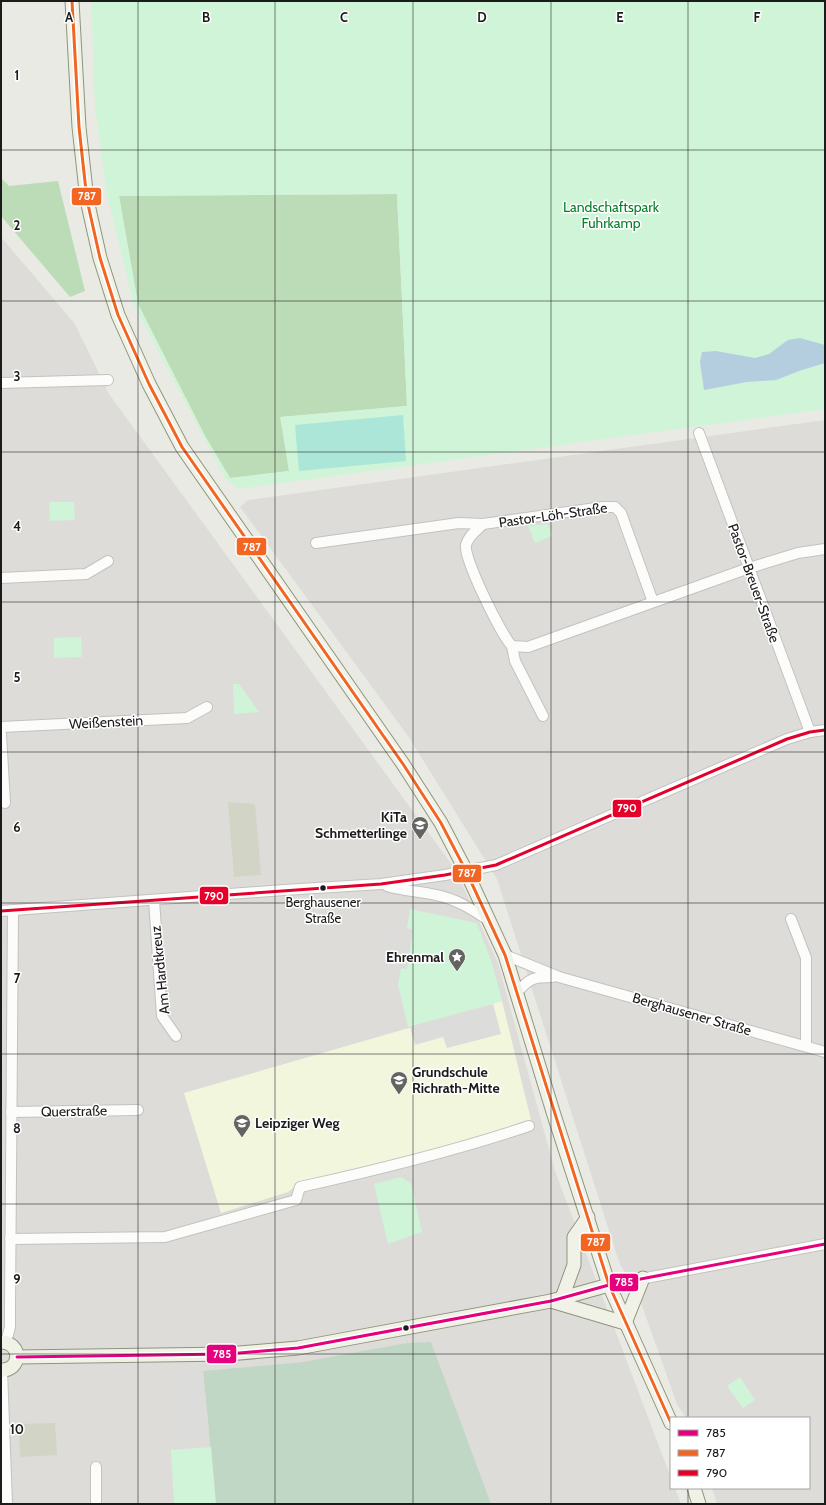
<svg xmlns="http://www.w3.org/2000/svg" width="826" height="1505" font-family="Cabin,sans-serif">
<rect width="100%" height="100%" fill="#eaeae4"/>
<!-- residential -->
<g fill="#dddcd9">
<polygon points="1,237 75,324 109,394 455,869 498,963 555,1171 671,1478 671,1488 675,1488 681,1504 1,1504"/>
<polygon points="825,420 825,1504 717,1504 712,1488 809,1488 809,1418 686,1418 677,1404 641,1303 619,1262 497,879 408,736 240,507 248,500"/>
</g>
<!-- education -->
<polygon fill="#f1f6dd" points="502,1001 531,1120 444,1148 299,1183 288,1192 221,1213 184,1093"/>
<!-- construction -->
<g fill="#d2d4c5">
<polygon points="228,802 255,804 261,875 234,877"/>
<polygon points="55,1423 57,1455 20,1457 19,1424"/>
</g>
<!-- forest -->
<g fill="#bcdcb7">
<polygon points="1,178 9,186 58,181 85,291 70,297 1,216"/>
<polygon points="397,194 407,406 281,417 289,471 230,478 205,436 138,304 119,196"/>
</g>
<!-- cemetery -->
<polygon fill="#c1d7c6" points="431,1342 491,1504 216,1504 203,1371 303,1362 407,1343"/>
<!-- park -->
<g fill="#cff4d7" fill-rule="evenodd">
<path d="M91,1H825V409L238,489L225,478L134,305L106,190L95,106ZM397,194L407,406L280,417L289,471L230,478L205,436L138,304L119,196Z"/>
<polygon points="49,502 74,502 75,520 50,521"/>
<polygon points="548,524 552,536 535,543 528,526"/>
<polygon points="81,637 82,657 54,658 54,638"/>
<polygon points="233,684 239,684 259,712 234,714"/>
<polygon points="410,909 477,923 493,966 502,1001 408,1027 398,985 401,968 407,969 413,930 407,928"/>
<polygon points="401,1177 411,1183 422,1232 388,1244 374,1184"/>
<polygon points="740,1377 755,1400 743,1408 727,1386"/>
<polygon points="211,1447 216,1504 174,1504 171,1450"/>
</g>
<!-- pitch -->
<polygon fill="#abe6d8" points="403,415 406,461 299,471 295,425"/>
<!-- parking -->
<g fill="#dcdcda">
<polygon points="387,928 396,929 391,965 382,964"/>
<polygon points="403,930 412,931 406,967 398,966"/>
<polygon points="493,1004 501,1034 447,1048 443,1037 415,1045 410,1027"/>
<polygon points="203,1371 209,1432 179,1434 174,1373"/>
</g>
<!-- water -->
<polygon fill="#b4cee0" points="800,338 825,345 825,363 799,371 776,380 747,382 704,390 700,362 702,352 716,351 755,358 769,354 788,340"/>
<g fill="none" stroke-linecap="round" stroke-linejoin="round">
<defs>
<g id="street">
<polyline points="1,383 108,380"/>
<polyline points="699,433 810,732"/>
<path d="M483,524C476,531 468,536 466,545C463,558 502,636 512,646L528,647L749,568L798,553L825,549"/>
<polyline points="316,543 459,523 483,524 603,507 615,507 621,513 653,602"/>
<polyline points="1,578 86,574 108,561"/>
<polyline points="512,646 515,661 543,716"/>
<polyline points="1,727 187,718 207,707"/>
<polyline points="1,734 5,803"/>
<path d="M387,886C403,891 420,891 436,895C456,899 472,909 488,920"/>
<polyline points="154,900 162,1016 176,1036"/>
<polyline points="1,911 284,890 381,884 445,875 496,865 787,739 810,732 825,730"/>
<polyline points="791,919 806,958 806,1046"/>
<polyline points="505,955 559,977 825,1052"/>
<path d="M516,993C530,978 533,977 553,977"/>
<polyline points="11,1112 138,1110"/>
<path d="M10,1239L165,1237L296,1200L300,1187C377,1170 454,1151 529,1126"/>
<polyline points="609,1285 825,1244"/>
<polyline points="6,1342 10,1327 10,1307 13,910"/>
<polyline points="2,1370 7,1504"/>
<polyline points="96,1467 96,1504"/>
</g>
<g id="secondary">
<polyline points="72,1 79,127 87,200 100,258 118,315 149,384 182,447 403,764 441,823 466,871 505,955 554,1115 609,1285 671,1423"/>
<polyline points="562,1298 574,1265 574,1237 588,1217"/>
<polyline points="551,1301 625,1323"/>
<polyline points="625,1323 643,1278"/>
<path d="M1,1342C23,1343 21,1371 1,1370"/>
<polyline points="17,1357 228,1354 298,1348 551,1301 609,1285"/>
<polyline points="694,1488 699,1504"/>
</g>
</defs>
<!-- street casing -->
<use href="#street" stroke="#c2c2c0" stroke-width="12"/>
<!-- secondary casing -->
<use href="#secondary" stroke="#8e957c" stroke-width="15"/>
<!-- street -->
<use href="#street" stroke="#fcfcfb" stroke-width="10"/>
<!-- secondary -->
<use href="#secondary" stroke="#f0f2e8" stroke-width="13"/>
<defs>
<polyline id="bus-1" points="17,1357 228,1354 298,1348 551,1301 609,1285 825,1244"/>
<polyline id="bus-2" points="72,1 79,127 87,200 100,258 118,315 149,384 182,447 403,764 441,823 466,871 505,955 609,1285 671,1423"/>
<polyline id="bus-3" points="1,911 381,884 445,875 496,865 787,739 810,732 825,730"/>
</defs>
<!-- bus-1 casing -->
<use href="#bus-1" stroke="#fff" stroke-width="6"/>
<!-- bus-2 casing -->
<use href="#bus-2" stroke="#fff" stroke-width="6"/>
<!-- bus-3 casing -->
<use href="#bus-3" stroke="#fff" stroke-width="6"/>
<!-- bus-1 -->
<use href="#bus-1" stroke="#e5007d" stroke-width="3"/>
<!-- bus-2 -->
<use href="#bus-2" stroke="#f26522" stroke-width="3"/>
<!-- bus-3 -->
<use href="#bus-3" stroke="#e4002b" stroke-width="3"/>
</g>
<!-- grid -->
<path fill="none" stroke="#1b1b1b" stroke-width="1" stroke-opacity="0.55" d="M138,1V1504M275,1V1504M413,1V1504M551,1V1504M688,1V1418M1,150H825M1,301H825M1,452H825M1,602H825M1,752H825M1,903H825M1,1054H825M1,1204H825M1,1354H825M688,1488V1504"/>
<!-- icons -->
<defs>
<symbol id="school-pin" viewBox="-11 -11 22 30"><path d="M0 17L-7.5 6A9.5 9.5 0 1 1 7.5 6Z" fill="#636361" stroke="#fff"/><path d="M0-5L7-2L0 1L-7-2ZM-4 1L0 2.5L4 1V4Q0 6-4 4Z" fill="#fff"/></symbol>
<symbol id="sight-pin" viewBox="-11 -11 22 30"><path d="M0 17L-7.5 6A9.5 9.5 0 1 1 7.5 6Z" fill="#636361" stroke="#fff"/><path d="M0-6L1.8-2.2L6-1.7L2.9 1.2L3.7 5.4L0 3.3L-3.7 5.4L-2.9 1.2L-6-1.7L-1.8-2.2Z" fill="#fff"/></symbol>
</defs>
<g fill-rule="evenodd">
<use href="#school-pin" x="410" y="815" width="20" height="27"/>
<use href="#sight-pin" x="447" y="947" width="20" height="27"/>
<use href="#school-pin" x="389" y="1070" width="20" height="27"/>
<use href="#school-pin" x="232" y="1113" width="20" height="27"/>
</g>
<!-- markers -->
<g fill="#1b1b1b" stroke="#fff" stroke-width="1.5">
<circle cx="323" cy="888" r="3.5"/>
<circle cx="406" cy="1328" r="3.5"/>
</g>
<g text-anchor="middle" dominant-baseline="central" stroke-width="3" stroke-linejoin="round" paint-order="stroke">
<!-- bus labels -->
<g font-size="13" fill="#1b1b1b" stroke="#fff">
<text x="323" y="902">Berghausener<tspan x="323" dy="16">Straße</tspan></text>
</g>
<!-- park labels -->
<g font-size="14" fill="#057e28" stroke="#fff">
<text x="611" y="207">Landschaftspark<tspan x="611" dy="16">Fuhrkamp</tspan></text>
</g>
<!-- street labels -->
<g font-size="14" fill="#1b1b1b" stroke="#fff">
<text transform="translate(553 515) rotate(-8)">Pastor-Löh-Straße</text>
<text transform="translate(754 583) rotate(70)">Pastor-Breuer-Straße</text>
<text transform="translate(106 722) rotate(-3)">Weißenstein</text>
<text transform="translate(160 970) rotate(-96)">Am Hardtkreuz</text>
<text transform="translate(692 1014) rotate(16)">Berghausener Straße</text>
<text transform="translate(74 1111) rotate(-1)">Querstraße</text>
</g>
<!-- poi labels -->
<g font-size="14" font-weight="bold" fill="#1b1b1b" stroke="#fff" text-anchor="end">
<text x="407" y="817">KiTa<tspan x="407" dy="16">Schmetterlinge</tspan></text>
<text x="444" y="957">Ehrenmal</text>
<text x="412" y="1072" text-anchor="start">Grundschule<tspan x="412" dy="16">Richrath-Mitte</tspan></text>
<text x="255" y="1123" text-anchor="start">Leipziger Weg</text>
</g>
</g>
<g font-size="13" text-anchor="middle" font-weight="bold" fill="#1b1b1b" stroke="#fff" stroke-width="3" stroke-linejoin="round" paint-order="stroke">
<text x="69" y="22">A</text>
<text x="206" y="22">B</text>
<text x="344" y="22">C</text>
<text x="482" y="22">D</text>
<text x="620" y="22">E</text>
<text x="757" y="22">F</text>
<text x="17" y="80">1</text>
<text x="17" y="230">2</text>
<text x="17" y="381">3</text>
<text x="17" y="531">4</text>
<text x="17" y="682">5</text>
<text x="17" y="832">6</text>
<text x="17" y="983">7</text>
<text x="17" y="1133">8</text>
<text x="17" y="1284">9</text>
<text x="17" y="1434">10</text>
</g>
<g stroke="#fff" stroke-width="1.5">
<rect x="71" y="187" width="31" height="19" rx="4" fill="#f26522"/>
<rect x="236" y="537" width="31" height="19" rx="4" fill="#f26522"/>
<rect x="612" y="799" width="30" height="19" rx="4" fill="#e4002b"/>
<rect x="452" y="864" width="30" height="19" rx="4" fill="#f26522"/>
<rect x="199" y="886" width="30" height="19" rx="4" fill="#e4002b"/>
<rect x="580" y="1233" width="31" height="19" rx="4" fill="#f26522"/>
<rect x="609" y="1273" width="30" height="19" rx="4" fill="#e5007d"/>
<rect x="206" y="1344" width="31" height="20" rx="4" fill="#e5007d"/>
</g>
<g font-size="11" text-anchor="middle" font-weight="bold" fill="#fff">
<text x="87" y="200">787</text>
<text x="252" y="551">787</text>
<text x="627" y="812">790</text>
<text x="467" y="877">787</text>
<text x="214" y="900">790</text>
<text x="596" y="1246">787</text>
<text x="624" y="1286">785</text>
<text x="222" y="1358">785</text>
</g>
<!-- border -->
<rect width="826" height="1505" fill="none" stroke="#1b1b1b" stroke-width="4"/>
<!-- legend -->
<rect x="670" y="1417" width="140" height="72" fill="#ffffff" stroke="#a4a4a4"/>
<rect x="678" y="1430" width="20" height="6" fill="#e5007d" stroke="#a4a4a4"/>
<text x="706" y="1437" font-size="12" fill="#1b1b1b">785</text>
<rect x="678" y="1450" width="20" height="6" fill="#f26522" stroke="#a4a4a4"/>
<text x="706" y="1457" font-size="12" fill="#1b1b1b">787</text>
<rect x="678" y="1470" width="20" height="6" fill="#e4002b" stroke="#a4a4a4"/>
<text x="706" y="1477" font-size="12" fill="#1b1b1b">790</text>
</svg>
